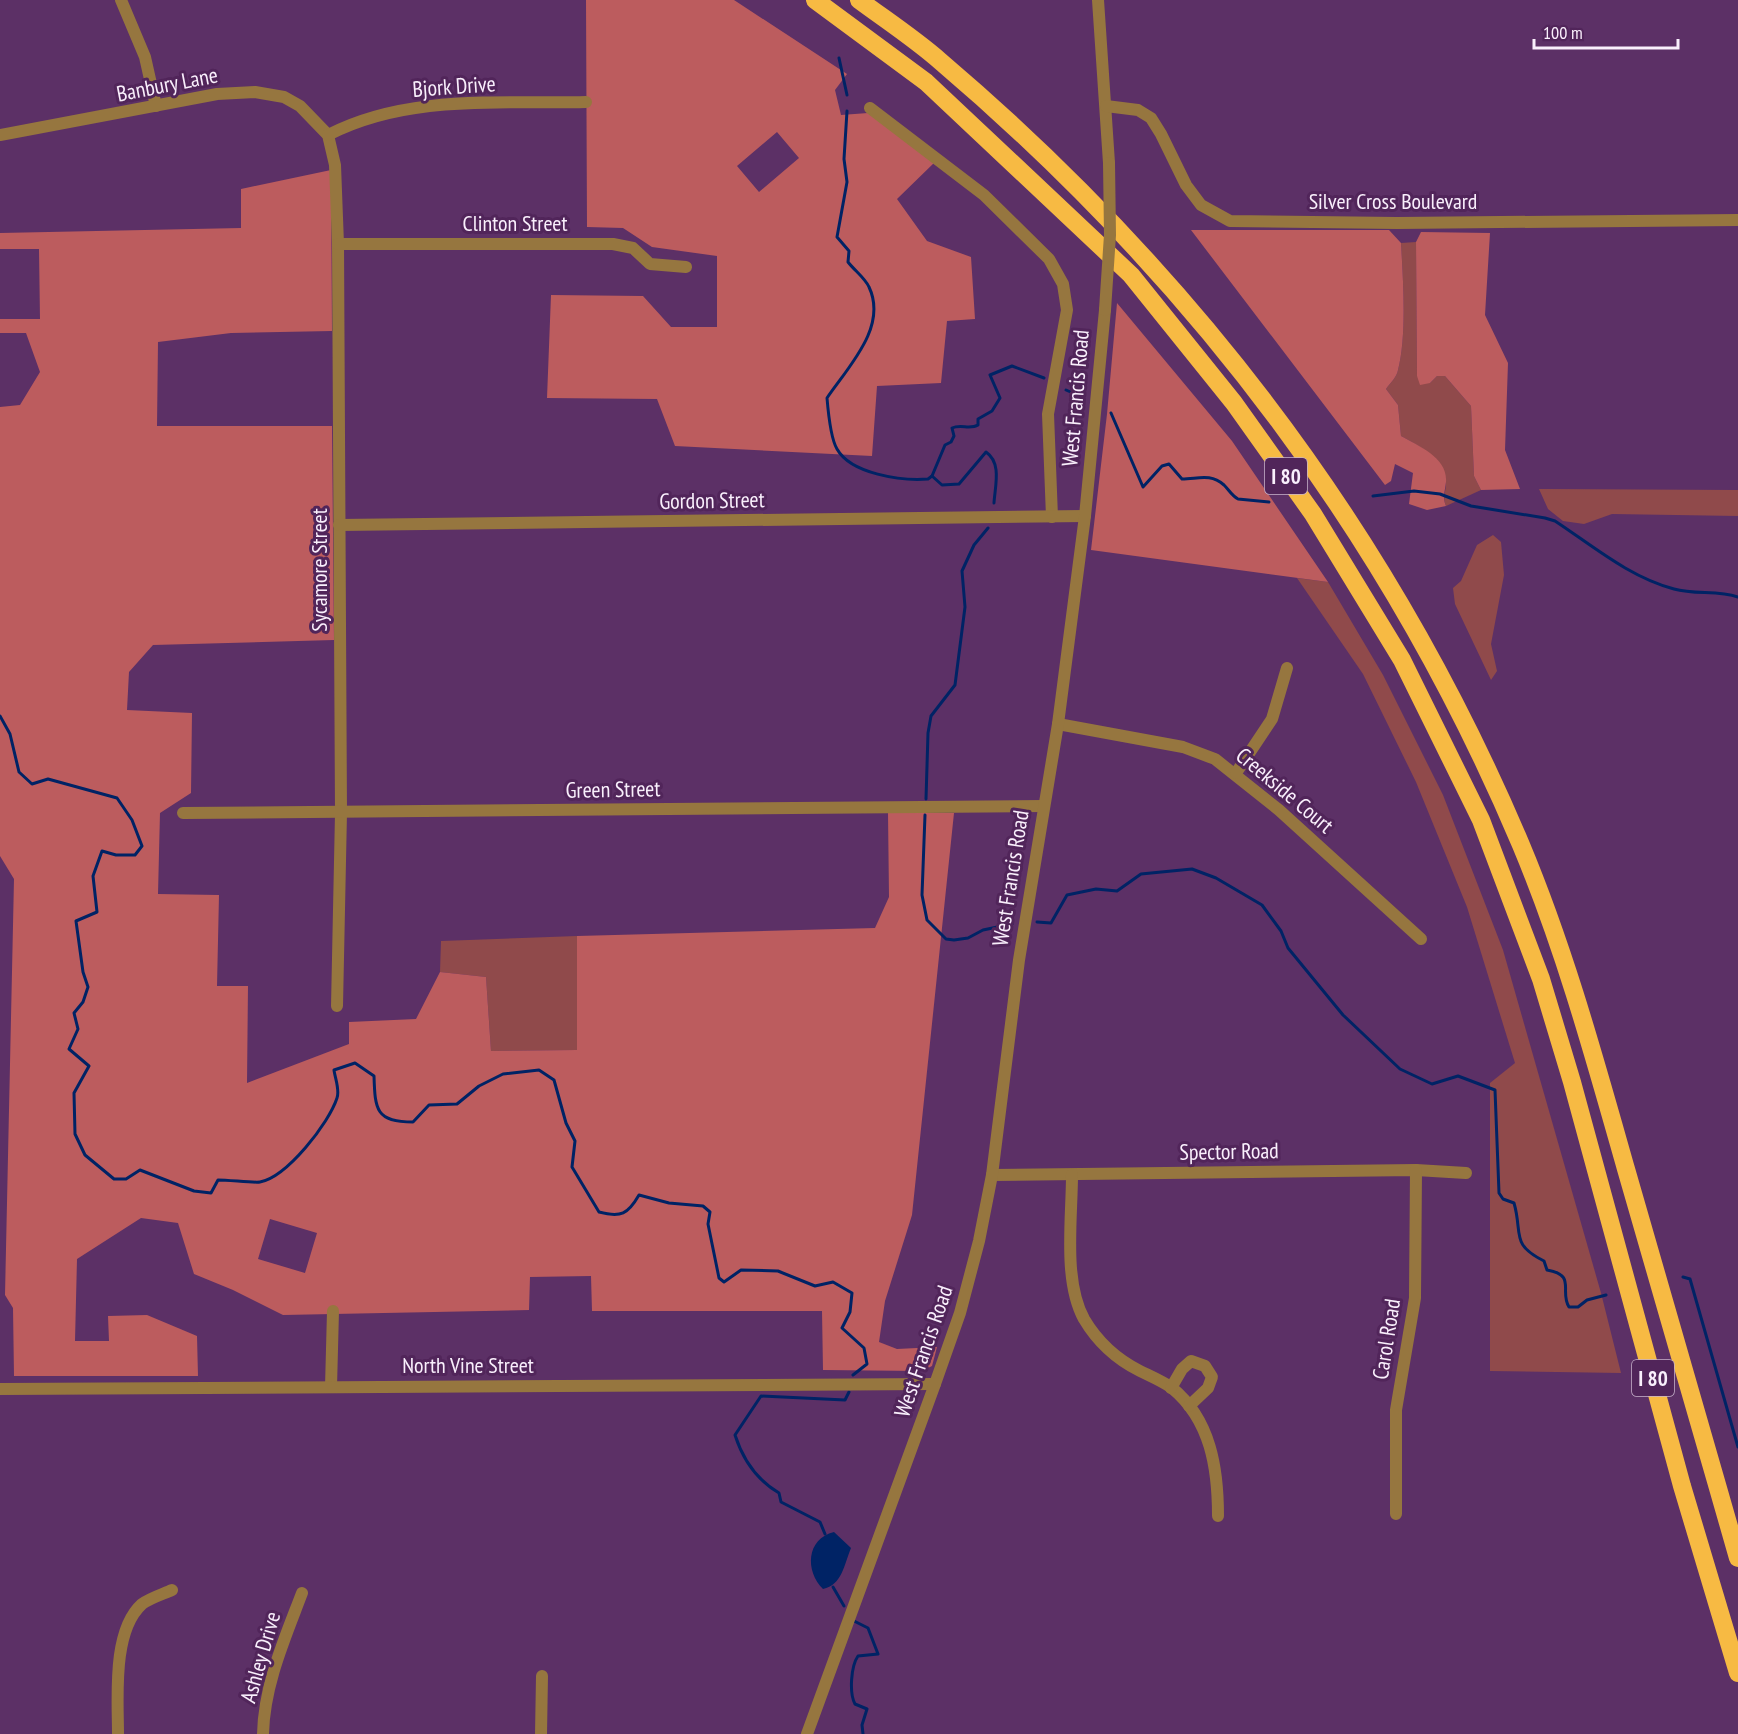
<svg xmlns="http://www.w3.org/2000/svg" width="1738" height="1734" font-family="'PT Sans Narrow',sans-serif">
<rect width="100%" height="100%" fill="#5c3066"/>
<!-- green -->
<g fill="#904a4b">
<path d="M1416,242L1417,376L1430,383L1437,376H1445L1471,406L1474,476L1481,490L1446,506C1442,497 1446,492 1446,483C1446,460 1418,445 1401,436L1398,405L1386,389C1390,383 1397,377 1398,370C1407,335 1403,280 1401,243Z"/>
<polygon points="1539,489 1738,490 1738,516 1612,514 1584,524 1563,521 1548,509"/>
<polygon points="1493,535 1501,542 1504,575 1491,644 1497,671 1491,680 1455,604 1453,588 1461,581 1477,545"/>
<polygon points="1297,578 1328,582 1383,675 1443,795 1503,950 1601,1293 1621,1373 1490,1371 1490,1083 1515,1063 1467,907 1416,782 1363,674"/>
<polygon points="577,936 577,1050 491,1051 486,977 440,972 441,941"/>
</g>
<!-- forest -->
<g fill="#bc5c5e" fill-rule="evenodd">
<path d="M586,0H734L847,74L835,90L841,115L868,113L936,161L897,199L927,241L971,257L975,319L947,321L941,383L877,386L872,456L675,446L657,399L547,398L551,295L643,296L671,327H717V256L652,247L623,228L587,227ZM777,132L799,158L759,192L737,166Z"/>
<path d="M331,170L332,331L231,333L158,342L157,426H332L334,640L153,645L129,672L127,710L192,713L191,793L160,813L158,894L219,895L217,986H248L247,1083L349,1044V1022L416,1019L440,972L486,977L491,1051L577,1050V936L875,928L889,897L888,813H954L912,1215L885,1301L879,1342L897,1349L937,1347L932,1366L922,1371L823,1370L822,1311H592L591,1276L530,1277L529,1310L283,1315L233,1290L194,1274L178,1223L141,1218L77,1259L75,1341H109L108,1316L147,1315L197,1336L198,1376H14L13,1308L5,1295L14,879L0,856V407L20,405L40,372L26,333H0V319H40L39,249H0V233L241,228V189ZM270,1219L317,1233L305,1273L258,1259Z"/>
<path d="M1191,230H1389L1401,243C1403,280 1407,335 1398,370C1397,377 1390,383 1386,389L1398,405L1401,436C1419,446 1448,458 1446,482C1445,492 1442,497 1446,506L1427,510L1409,504L1413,473L1395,464L1391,481L1385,485Z"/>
<polygon points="1421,232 1490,233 1485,315 1508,363 1505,450 1520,489 1481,490 1474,476 1471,406 1445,376 1437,376 1430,383 1420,385 1417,376 1416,242"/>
<polygon points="1117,303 1232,441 1328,582 1091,550 1107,414"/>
</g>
<!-- water -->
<path fill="#002365" d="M834,1532L851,1548C844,1565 842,1585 823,1589C805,1571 806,1539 834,1532Z"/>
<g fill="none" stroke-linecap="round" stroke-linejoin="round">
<!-- stream -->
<g stroke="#002365" stroke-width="3">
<polyline points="839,58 847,95"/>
<path d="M847,111L844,159L847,182L837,237L849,251L848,262C854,270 865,278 869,287C888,327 848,367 827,398C828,410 831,439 837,449C851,474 901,481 928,479L932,476L945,445L951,442L954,436L952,428C961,424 970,430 978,425V419L992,411L1000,398L990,375L1012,366L1044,378"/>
<polyline points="1066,390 1082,397"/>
<path d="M1111,413L1143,487L1162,466L1169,464L1182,479C1198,479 1210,473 1224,485C1229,490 1232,496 1238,499L1269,502"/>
<path d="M932,476L942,485L959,484L986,452C1002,463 995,486 994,503"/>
<path d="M1373,496L1414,491L1440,494L1471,506L1545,518L1555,521C1593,546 1629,577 1674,589C1695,595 1718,590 1738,597"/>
<path d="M0,716L10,734L19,772L32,784L48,779L117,798L132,820L142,846L135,855H116L102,851L93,876L97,912L76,921L83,972L88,987L83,1002L74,1013L78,1029L69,1049L89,1066L74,1093L75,1134L85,1155L114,1179H126L140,1170L194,1191L211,1193L218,1180C229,1180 254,1183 260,1182C287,1177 329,1123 337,1098C340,1090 335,1078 334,1070L355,1063L374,1076C375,1110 376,1122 413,1122L429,1105L457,1104L479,1086L503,1074L539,1070L554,1080L566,1123L575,1141L572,1167L599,1212C621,1218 628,1214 639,1195L669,1203L703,1206L710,1212L708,1224L719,1278L724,1282L741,1270L778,1271L815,1286L833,1282L852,1293L850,1312L842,1328L864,1348L867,1364L853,1375"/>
<polyline points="926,799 928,733 931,716 955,685 965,607 962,571 974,545 988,528"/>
<polyline points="925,815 922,895 927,920 946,939 954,940 968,938 983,930 1012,924"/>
<path d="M1037,922L1051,923L1067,895L1096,889L1117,891L1141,874L1192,869L1216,878L1262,905L1281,931L1288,948L1343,1015L1400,1069L1432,1084L1458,1076L1495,1090L1499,1193L1503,1199L1514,1203C1523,1234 1510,1244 1544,1261L1547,1270C1577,1275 1559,1291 1569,1307H1578L1587,1300L1606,1295"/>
<polyline points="1683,1277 1690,1279 1738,1447"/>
<path d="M825,1534L820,1522L781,1502L779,1493C757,1480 743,1460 735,1435L761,1396L845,1400L849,1392"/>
<polyline points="833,1587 844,1606"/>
<path d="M854,1621L868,1628L878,1654L858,1656C851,1666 849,1693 855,1704L867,1709L862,1725L863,1734"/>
</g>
<!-- minor -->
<g stroke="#96763f" stroke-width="12">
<polyline points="121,0 145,57 156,106"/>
<polyline points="1098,0 1109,163"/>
<polyline points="1106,106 1138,110 1151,118 1161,134 1186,185 1201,205 1230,221 1397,223 1738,220"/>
<polyline points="870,108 984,195 1049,259 1063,284 1067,310 1048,414 1052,517"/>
<polyline points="0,135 217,94 255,92 284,97 300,106 328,135 335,165 338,244 341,813 337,1006"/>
<path d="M328,135C407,94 500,104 586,102"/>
<polyline points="338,244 613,244 633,248 650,264 686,267"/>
<polyline points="339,525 1085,516"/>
<polyline points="1058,724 1183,747 1215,759 1279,810 1421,939"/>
<polyline points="1236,773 1272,719 1287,668"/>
<polyline points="183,813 1043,806"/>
<polyline points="992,1175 1416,1170 1466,1173"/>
<path d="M1072,1175C1072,1218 1063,1281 1084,1319C1097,1341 1116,1359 1140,1371C1150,1376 1162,1381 1172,1388C1211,1420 1218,1469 1218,1516"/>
<polyline points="331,1387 333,1311"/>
<polyline points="1171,1388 1182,1369 1191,1361 1205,1366 1212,1377 1208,1388 1189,1406"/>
<polyline points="0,1389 935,1384"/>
<polyline points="1396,1514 1396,1410 1415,1298 1416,1170"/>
<path d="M118,1734C118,1698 112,1631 142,1604C150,1598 163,1594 172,1590"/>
<path d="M263,1734C264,1685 285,1638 302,1593"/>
<polyline points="541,1734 542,1676"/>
<polyline points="807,1734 935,1384 960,1313 979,1241 992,1175 1019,960 1058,724 1085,516 1105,310"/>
</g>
<!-- highway -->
<g stroke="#f7ba43" stroke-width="18">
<polyline points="815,0 926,82 1131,275 1234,403 1313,514 1402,660 1481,820 1541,979 1572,1082 1682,1486 1738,1673"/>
<path d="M859,0C886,20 915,39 940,61C1194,277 1391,537 1521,845C1565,950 1595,1060 1626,1169C1663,1298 1701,1428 1738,1558"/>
</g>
<!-- minor-bridge -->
<polyline stroke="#96763f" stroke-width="12" points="1105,310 1110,235 1109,163"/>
</g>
<g text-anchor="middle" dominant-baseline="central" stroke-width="6" stroke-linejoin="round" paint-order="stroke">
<!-- shield labels -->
<g fill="#51255a" stroke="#c7b2cb" stroke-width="1.5">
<rect x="1265" y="458" width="42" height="36" rx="4.5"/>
<rect x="1632" y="1360" width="42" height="36" rx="4.5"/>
</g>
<g font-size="21" font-weight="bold" fill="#f9effc">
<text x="1286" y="476">I 80</text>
<text x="1653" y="1378">I 80</text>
</g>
<!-- street labels -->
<g font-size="22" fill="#f9effc" stroke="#51255a">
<text transform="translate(167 84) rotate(-11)">Banbury Lane</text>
<text transform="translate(454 86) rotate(-4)">Bjork Drive</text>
<text x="1393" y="201">Silver Cross Boulevard</text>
<text x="515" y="223">Clinton Street</text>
<text transform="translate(1075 398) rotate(-85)">West Francis Road</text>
<text transform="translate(712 500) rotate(-1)">Gordon Street</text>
<text transform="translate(319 570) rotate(-90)">Sycamore Street</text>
<text transform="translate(613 789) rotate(-1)">Green Street</text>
<text transform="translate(1285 790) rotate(40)">Creekside Court</text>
<text transform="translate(1010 878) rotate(-81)">West Francis Road</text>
<text transform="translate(1229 1151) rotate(-1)">Spector Road</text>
<text transform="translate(1386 1339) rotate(-81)">Carol Road</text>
<text transform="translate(923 1351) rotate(-71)">West Francis Road</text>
<text x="468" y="1365">North Vine Street</text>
<text transform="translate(260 1657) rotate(-74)">Ashley Drive</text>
</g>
</g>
<!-- scale -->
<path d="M1534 39v9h144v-9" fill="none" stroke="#f9effc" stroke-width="3"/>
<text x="1543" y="39" font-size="18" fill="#f9effc" stroke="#51255a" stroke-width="4.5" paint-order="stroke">100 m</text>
</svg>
